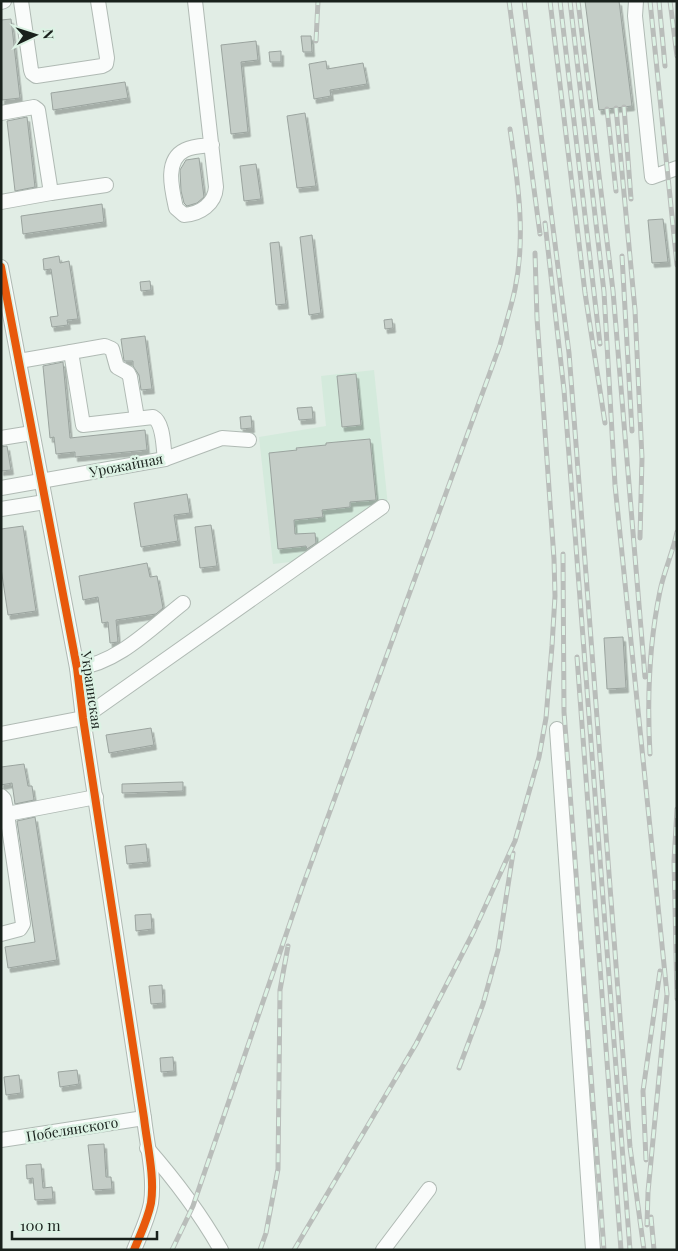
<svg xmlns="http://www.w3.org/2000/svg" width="678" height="1251" font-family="'Playfair Display',serif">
<defs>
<filter id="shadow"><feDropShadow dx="2.5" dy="4.5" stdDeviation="0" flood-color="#0004"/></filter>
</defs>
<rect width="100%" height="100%" fill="#e1ede5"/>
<!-- built -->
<polygon fill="#d4eadc" points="374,370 388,506 299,561 273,564 259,437 326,426 321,376"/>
<!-- building -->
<g fill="#c4cdc7" stroke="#9ba49f" filter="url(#shadow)">
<polygon points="585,1 619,1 632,106 599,110"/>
<polygon points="11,19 20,98 2,100 1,20"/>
<polygon points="301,36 311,36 312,52 303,52"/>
<polygon points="256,41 258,60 241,62 248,132 231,134 221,45"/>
<polygon points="281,51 281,62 270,62 269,52"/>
<polygon points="326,61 327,69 363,63 367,84 330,90 331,96 314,99 309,64"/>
<polygon points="125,82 128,98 53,110 51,93"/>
<polygon points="305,113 316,186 297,188 287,116"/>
<polygon points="27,117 35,187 15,191 7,121"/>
<polygon points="199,158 204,197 197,203 187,206 184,203 181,191 180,170 186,160"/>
<polygon points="256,164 261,199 244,201 240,166"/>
<polygon points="102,204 104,222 23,234 21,216"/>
<polygon points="663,219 668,262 652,263 648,220"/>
<polygon points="312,235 321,313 309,315 300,237"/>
<polygon points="279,242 286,304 276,305 270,243"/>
<polygon points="59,256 60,263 69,261 78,319 67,320 68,325 52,327 50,317 58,316 51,269 44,270 43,259"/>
<polygon points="150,281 151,290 141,291 140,282"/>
<polygon points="392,319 393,328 385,329 384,320"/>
<polygon points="145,336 152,389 141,390 139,375 133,366 133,361 124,361 121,339"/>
<polygon points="63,362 70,438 145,430 147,450 75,457 75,452 56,454 54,437 50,438 43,366"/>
<polygon points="356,374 361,425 342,427 337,376"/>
<polygon points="312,407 313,419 299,420 297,408"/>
<polygon points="251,416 252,428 241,429 240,417"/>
<polygon points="370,439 376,500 350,502 350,507 322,510 323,517 294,520 295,534 315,533 316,543 307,549 306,546 278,549 269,453 297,450 296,448 326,445 326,443"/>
<polygon points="7,446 11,470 1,471 1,447"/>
<polygon points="187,494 190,513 174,515 178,541 141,547 134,503"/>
<polygon points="211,525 217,566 200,568 195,527"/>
<polygon points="23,526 36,611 8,615 1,568 1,529"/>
<polygon points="147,563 150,577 157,576 163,608 156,614 116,620 118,642 110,643 108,622 102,623 98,597 83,600 79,576"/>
<polygon points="623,637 626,688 607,689 604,638"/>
<polygon points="151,728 154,745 109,753 106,735"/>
<polygon points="24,764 28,786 32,786 34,800 15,804 12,783 1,785 1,767"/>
<polygon points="183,782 183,791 122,793 122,784"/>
<polygon points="35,817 57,960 8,968 5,947 35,942 17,821"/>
<polygon points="146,844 148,862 127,864 125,846"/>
<polygon points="151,914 152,929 136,931 135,915"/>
<polygon points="162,985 163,1003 151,1004 149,986"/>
<polygon points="173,1057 174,1071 161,1072 160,1058"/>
<polygon points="77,1070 79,1084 60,1087 58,1072"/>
<polygon points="19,1075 21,1093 6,1095 4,1077"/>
<polygon points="104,1144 106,1177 111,1177 112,1189 93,1190 88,1145"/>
<polygon points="41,1164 43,1188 52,1187 53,1199 35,1200 33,1178 27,1179 26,1165"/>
</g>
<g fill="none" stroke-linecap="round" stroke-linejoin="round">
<defs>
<g id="minor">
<polyline points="21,1 31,70 32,73 36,76 102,66 106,64 107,58 98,1"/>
<path d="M195,1L216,187C215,204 200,214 184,215L176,208C172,190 164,160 185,150C193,146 203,146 212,145"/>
<polyline points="636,1 635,16 652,177 677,168"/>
<polyline points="1,2 4,1"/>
<polyline points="1,113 34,107 38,110 51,193 1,202"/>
<polyline points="51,193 106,185"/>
<path d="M1,267L77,668L83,718L144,1118C147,1145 155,1176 151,1203C148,1219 140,1235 134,1250"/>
<polyline points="71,352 105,346 112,349 117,367 128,373 130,377 137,418"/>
<path d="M19,361L71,352L83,425L153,417C164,423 163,447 165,459"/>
<polyline points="1,438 32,433"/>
<polyline points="1,488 165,459 222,438 249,440"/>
<polyline points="1,509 45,502"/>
<path d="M77,668C118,663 151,628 183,603"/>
<polyline points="557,729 593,1250"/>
<polyline points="1,734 83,718 382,507"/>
<polyline points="1,796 4,799 7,814 23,924 20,929 1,934"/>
<polyline points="7,814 96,797"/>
<polyline points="1,1140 144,1118"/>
<path d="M147,1148C175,1180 200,1213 221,1250"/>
<polyline points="383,1250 429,1189"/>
</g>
</defs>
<!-- minor casing -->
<use href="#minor" stroke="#b0bab4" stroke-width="16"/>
<!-- minor -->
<use href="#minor" stroke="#fafcfb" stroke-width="14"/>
<defs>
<g id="rail">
<polyline points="509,1 540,234"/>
<polyline points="524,1 569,353 630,1147 644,1250"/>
<polyline points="550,1 585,293 605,423"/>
<polyline points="560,1 600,344"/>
<polyline points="570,1 604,292 615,485 667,994 648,1192 647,1225"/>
<polyline points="578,1 613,291 645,677"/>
<polyline points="650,1 677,265"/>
<polyline points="659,1 665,66"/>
<polyline points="670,1 677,56"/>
<polyline points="316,41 318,1"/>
<polyline points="624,107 631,199"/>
<polyline points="616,108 635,310 642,458 640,538"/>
<polyline points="607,109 616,191"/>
<polyline points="545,223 564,390 630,1250"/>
<polyline points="622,256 632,431"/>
<polyline points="563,554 564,712 604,1250"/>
<polyline points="577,657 621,1250"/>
<path d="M650,754C647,700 649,644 660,591C664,571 673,552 677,532"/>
<polyline points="677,809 674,861 677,999"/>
<polyline points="459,1068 483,1004 498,950 513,853"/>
<polyline points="646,1160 643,1091 660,971"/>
<polyline points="651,1217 654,1250"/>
<path d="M172,1250L193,1206L302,888L500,345C505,326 511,308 515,289C526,236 518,182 510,129"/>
<polyline points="260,1250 266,1233 278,1169 280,990 288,946"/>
<polyline points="294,1250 416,1044 474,931 515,841 539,757 546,718 552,646 555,596 554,559 537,318 535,253"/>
</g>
</defs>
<!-- rail casing -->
<use href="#rail" stroke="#b9bdba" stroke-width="5"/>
<!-- rail -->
<use href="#rail" stroke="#dcf2e4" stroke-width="3" stroke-dasharray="9" stroke-linecap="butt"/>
<defs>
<path id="cycleway" d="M1,267L77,668L83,718L144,1118C147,1145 155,1176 151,1203C148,1219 140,1235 134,1250"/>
</defs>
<!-- cycleway casing -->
<use href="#cycleway" stroke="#dcf2e4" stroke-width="11"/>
<!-- cycleway -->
<use href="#cycleway" stroke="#e8590c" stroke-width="8"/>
</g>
<g text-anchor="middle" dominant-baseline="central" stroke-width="5" stroke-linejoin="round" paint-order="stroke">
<!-- street labels -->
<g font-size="14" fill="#19211c" stroke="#dcf2e4">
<text transform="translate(126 465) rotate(-11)">Урожайная</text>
<text transform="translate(92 690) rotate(82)">Украинская</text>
<text transform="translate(72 1129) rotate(-9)">Побелянского</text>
</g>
</g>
<!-- border -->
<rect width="678" height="1251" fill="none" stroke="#19211c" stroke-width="5"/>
<!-- north arrow -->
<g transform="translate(35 35) rotate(86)" stroke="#dcf2e4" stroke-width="4" paint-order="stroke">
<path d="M0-4L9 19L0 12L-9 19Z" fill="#19211c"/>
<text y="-8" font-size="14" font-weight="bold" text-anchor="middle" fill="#19211c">N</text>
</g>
<!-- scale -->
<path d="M12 1231v8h145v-8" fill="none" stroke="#19211c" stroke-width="2.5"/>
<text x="20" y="1231" font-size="15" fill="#19211c" stroke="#dcf2e4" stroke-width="4" paint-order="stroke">100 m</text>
</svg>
